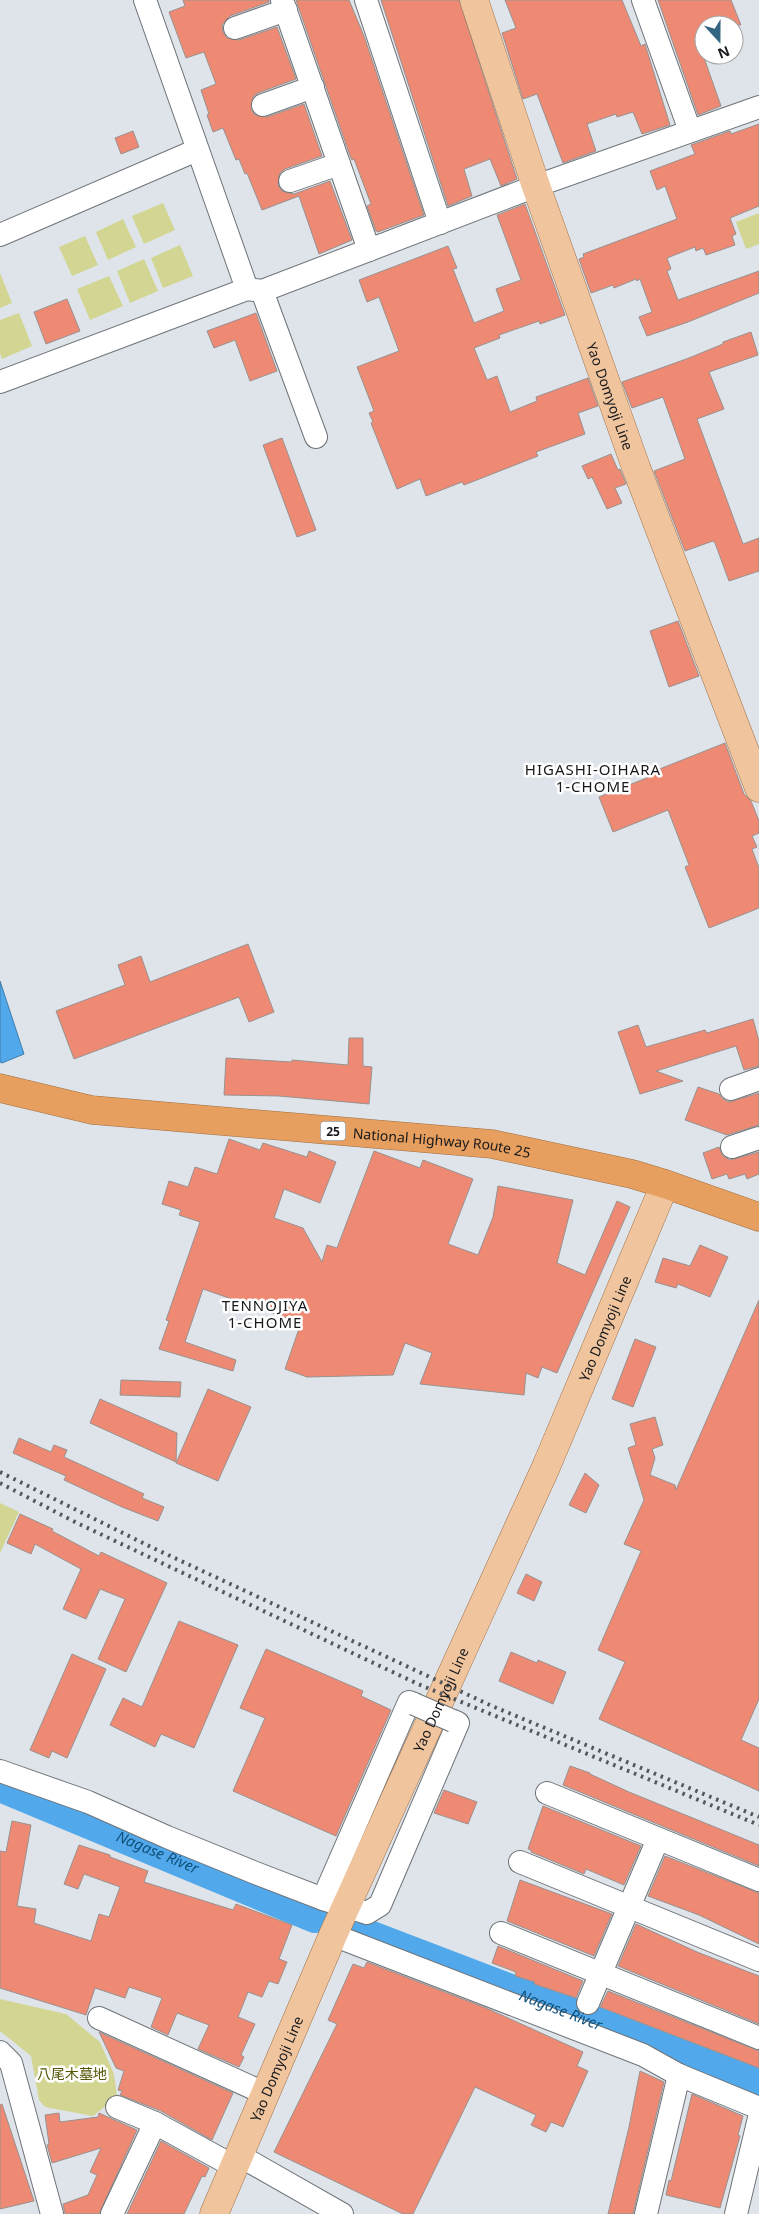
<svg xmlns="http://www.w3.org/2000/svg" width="759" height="2214" font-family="'Noto Sans','Noto Sans JP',sans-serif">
<rect width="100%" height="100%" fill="#dfe4ea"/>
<!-- green -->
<g fill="#d2d692">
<polygon points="163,203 175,230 144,244 132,216"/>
<polygon points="759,213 759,244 746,249 736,222"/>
<polygon points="123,219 136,247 108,260 96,232"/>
<polygon points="85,236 98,265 72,276 59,247"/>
<polygon points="180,245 193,276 163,288 151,258"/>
<polygon points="144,259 158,291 130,303 117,271"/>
<polygon points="0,273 12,303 0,308"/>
<polygon points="109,276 123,306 90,320 77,289"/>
<polygon points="19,313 32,346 2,359 0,353 0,320"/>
<polygon points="0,1503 19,1512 0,1553"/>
<polygon points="0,1999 66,2014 100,2042 114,2074 117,2097 93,2116 45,2107 39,2100 31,2056 0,2031"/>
</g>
<!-- water -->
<polygon fill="#51a8ea" stroke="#407dac" points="0,981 24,1054 2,1063 0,1062"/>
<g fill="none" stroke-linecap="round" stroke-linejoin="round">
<!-- river -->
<g stroke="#51a8ea" stroke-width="32">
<path id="s1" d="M0,1786L315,1917"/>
<path id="s2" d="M361,1933L759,2085"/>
</g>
</g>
<!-- building -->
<g fill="#ee8a73" stroke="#99918f">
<polygon points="183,0 269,0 269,2 230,16 222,25 223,32 227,38 239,40 277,27 296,79 258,93 253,97 251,109 255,115 267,117 304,104 322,156 285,169 280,173 278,185 282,191 294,194 330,181 352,240 319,254 299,196 262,210 247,173 245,174 239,159 236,160 223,128 213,132 207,115 209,114 201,90 216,84 204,52 186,58 169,12 185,6"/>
<polygon points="296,0 349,0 364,36 424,215 378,232 376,231 367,206 371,204 354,159 352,160 349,153"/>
<polygon points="381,0 459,0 517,179 501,186 490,159 464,169 472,196 448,206"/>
<polygon points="505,0 622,0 641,46 645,44 670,125 642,134 633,112 617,117 616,114 587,124 596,151 563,163 537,94 523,99 502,33 516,28"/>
<polygon points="658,0 731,0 741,25 704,25 704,52 702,52 721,106 698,115"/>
<polygon points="759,124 759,206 730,218 736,234 732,236 735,245 706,255 703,248 696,251 695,247 667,258 671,269 667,271 678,300 759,271 759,293 688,322 647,336 639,317 652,312 640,279 637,281 636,279 614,288 613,285 591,293 579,259 584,257 583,254 677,219 665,186 657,190 650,171 695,154 691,145 730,131 731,134"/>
<polygon points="133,131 139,147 121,154 115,138"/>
<polygon points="525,204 565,315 540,324 539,321 499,335 500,338 474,348 487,380 497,376 510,412 537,401 536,397 588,378 598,406 578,413 585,434 536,452 538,456 464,485 462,482 426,496 420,479 397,489 371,423 373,422 369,413 374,411 357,367 399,351 379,297 367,302 359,280 448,246 457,268 453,269 474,323 504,311 496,289 521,280 497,215"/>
<polygon points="67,299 80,331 46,344 34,312"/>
<polygon points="256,313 277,371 250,381 235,340 214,348 207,331"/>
<polygon points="751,332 758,355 709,372 724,409 697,419 743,544 759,538 759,571 729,581 715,543 713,541 685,551 654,471 685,459 663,397 632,408 622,382 689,358 723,344 723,342"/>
<polygon points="282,438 316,530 297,537 263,445"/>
<polygon points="611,454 618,470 620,469 626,484 615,488 622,503 607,509 592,477 588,479 582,466"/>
<polygon points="678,621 699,676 669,687 650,631"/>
<polygon points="725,743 744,794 751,801 759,821 759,833 752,836 757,847 752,849 759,868 759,908 709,928 685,867 689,865 668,810 613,832 599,797 654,775 652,772"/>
<polygon points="248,944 274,1012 249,1022 239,997 74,1059 56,1011 125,985 118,965 141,956 150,982"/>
<polygon points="753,1019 759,1041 759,1066 744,1070 736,1046 656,1071 683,1081 640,1094 618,1032 638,1025 646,1047 705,1030 707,1033"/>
<polygon points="349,1038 363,1038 363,1066 372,1067 369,1104 279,1096 224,1095 226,1058 292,1062 292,1060 348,1065"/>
<polygon points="698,1087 719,1094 723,1099 729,1102 759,1093 759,1125 727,1135 685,1120"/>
<polygon points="229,1139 260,1150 263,1143 307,1157 309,1151 336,1162 320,1203 284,1189 274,1218 303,1228 322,1262 327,1245 337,1248 374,1151 420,1168 423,1160 473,1179 448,1244 478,1255 493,1217 498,1186 573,1200 557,1263 585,1275 617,1201 630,1207 557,1373 542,1367 538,1378 526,1373 524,1395 420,1384 432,1353 405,1343 393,1375 307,1377 285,1369 301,1323 203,1289 185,1342 236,1360 233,1371 159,1349 169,1321 166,1320 200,1222 179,1215 181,1210 162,1204 169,1181 188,1187 195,1167 217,1174"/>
<polygon points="719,1147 723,1156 730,1160 759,1152 759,1174 747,1179 745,1174 729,1179 727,1174 712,1179 703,1153"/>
<polygon points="700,1245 728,1257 710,1297 678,1284 676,1288 655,1282 663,1258 690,1266"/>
<polygon points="759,1300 759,1699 741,1740 759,1748 759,1791 599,1719 625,1662 598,1650 641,1551 624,1544 644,1500 628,1448 636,1445 630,1424 655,1417 663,1445 652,1449 655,1458 650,1475 675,1485 676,1490"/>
<polygon points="635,1339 656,1347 633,1407 612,1399"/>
<polygon points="121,1380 181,1382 180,1397 120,1395"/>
<polygon points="208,1389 251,1407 218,1481 176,1463"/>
<polygon points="100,1399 177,1433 176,1462 90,1423"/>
<polygon points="19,1438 51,1452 54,1445 67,1450 64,1457 144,1494 142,1498 164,1507 158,1521 122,1507 64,1480 66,1476 13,1453"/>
<polygon points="585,1473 599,1485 586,1513 569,1505"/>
<polygon points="20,1514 53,1529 52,1531 99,1556 101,1552 167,1583 126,1672 98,1659 125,1599 100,1589 86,1619 63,1609 81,1569 35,1544 31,1554 7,1543"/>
<polygon points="526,1574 542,1582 534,1601 517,1593"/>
<polygon points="179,1621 238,1645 194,1748 161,1734 155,1747 110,1725 123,1698 142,1707"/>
<polygon points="266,1649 363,1691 361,1696 391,1710 336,1836 233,1791 265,1718 240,1708"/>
<polygon points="511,1652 537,1663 538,1660 566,1672 553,1704 499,1681"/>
<polygon points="72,1654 106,1669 67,1758 52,1751 49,1758 30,1750"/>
<polygon points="570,1766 590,1773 590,1774 629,1792 759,1845 759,1866 563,1785"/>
<polygon points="444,1790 477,1802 468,1824 434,1813"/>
<polygon points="543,1806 641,1846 624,1885 586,1869 584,1874 531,1852 531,1850 528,1849"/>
<polygon points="12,1821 31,1825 17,1906 36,1909 34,1923 91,1941 99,1914 109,1917 120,1887 84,1874 78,1889 64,1884 79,1845 110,1855 110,1857 148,1871 144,1882 233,1910 236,1904 292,1925 279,1959 287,1962 278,1984 269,1981 262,1997 248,1992 238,2017 255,2024 241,2055 244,2057 239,2067 198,2049 209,2025 177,2013 168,2035 151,2027 162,1998 129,1987 125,1998 95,1988 86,2015 0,1988 0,1851 6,1852"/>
<polygon points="665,1856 759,1893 759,1944 699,1915 648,1896"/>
<polygon points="520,1880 612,1914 594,1956 507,1921"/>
<polygon points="636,1924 697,1952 759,1976 759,2024 618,1966"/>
<polygon points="498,1946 583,1981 576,1998 534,1984 535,1982 515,1976 516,1972 492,1963"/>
<polygon points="367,1962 486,2008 583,2052 577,2066 588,2071 563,2127 551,2122 546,2132 531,2125 536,2115 475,2087 413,2214 403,2214 274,2152 337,2024 328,2020 353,1964 364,1968"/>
<polygon points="608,1991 759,2051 759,2068 600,2007"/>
<polygon points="99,2032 233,2093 212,2140 161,2111 120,2095 122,2091 118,2090 124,2071 116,2068"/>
<polygon points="640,2071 664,2082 633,2214 608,2214 629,2127"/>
<polygon points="692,2094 743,2116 738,2135 740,2136 720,2208 666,2195 669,2180 671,2181"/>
<polygon points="2,2104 34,2201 0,2209 0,2105"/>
<polygon points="59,2113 60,2122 98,2117 99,2113 137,2130 99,2214 65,2214 63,2204 88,2195 97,2175 90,2172 101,2148 52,2163 47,2145 49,2144 45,2115"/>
<polygon points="161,2141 209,2168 205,2177 202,2176 184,2214 127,2214"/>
</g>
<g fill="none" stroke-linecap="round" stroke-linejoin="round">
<defs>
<g id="minor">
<polyline points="145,0 247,289"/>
<polyline points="282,0 369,250"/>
<polyline points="366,0 440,223"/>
<polyline points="643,0 690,131"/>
<polyline points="235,28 286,10"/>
<polyline points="263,105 313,87"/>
<polyline points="290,181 339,164"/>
<polyline points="0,235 197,150"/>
<polyline points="262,291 316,437"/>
<polyline points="0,382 247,289 262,291 536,186 759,107"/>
<polyline points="731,1089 759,1079"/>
<polyline points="732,1147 759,1138"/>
<polyline points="0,1771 88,1802 167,1837 253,1872 323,1899 367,1913 380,1905 458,1723 453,1721"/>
<polyline points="547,1793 759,1880"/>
<polyline points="520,1862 759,1960"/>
<polyline points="323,1899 409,1702 414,1704"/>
<polyline points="501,1933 759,2038"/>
<polyline points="333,1935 643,2055 679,2075 759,2108"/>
<polyline points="588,2003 658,1839"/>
<polyline points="99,2018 266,2094"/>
<polyline points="0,2052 11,2063 52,2214"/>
<polyline points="117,2107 155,2123 235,2167"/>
<polyline points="240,2156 342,2214"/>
<polyline points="112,2214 155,2123"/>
<polyline points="646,2214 679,2075"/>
<polyline points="736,2214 759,2118"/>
</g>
<g id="major">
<path id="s3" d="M474,0L536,186L637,470L759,788"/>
<path id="s4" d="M214,2214L333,1935L546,1467L665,1184"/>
</g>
<g id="highway">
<path id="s5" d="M0,1088L92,1110L492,1144L632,1174L665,1184L759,1217"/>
</g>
</defs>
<!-- minor casing -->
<use href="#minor" stroke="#6e7378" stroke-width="24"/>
<!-- major casing -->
<use href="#major" stroke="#9e7047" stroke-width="29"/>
<!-- highway casing -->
<use href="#highway" stroke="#9e7047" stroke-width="29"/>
<!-- minor -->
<use href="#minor" stroke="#fff" stroke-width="22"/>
<!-- major -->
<use href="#major" stroke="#f0c59e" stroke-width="28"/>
<!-- highway -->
<use href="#highway" stroke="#e69f5e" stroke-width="28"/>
<!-- rail -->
<g stroke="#54565a" stroke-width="4" stroke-dasharray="2.5 5" stroke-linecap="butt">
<polyline points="0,1472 151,1547 492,1706 759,1817"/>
<polyline points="0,1483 77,1523 418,1684 759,1825"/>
</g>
<defs>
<polyline id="minor-bridge" points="414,1704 453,1721"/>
</defs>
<!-- minor-bridge casing -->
<use href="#minor-bridge" stroke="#6e7378" stroke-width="24" stroke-linecap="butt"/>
<!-- minor-bridge -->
<use href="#minor-bridge" stroke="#fff" stroke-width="22"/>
</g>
<g text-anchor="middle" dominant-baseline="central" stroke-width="5" stroke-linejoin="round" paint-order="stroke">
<!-- shield labels -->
<rect fill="#fff" stroke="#5d5e60" stroke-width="1" x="320.5" y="1121.5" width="25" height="19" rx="4"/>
<g font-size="12" font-weight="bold" fill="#18191c">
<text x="333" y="1131">25</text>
</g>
<!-- street labels -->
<g font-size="14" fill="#18191c" stroke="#fff">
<text stroke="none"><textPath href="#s3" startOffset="419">Yao Domyoji Line</textPath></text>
<text stroke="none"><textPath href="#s5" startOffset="446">National Highway Route 25</textPath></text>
<text stroke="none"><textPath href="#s4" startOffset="968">Yao Domyoji Line</textPath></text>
<text stroke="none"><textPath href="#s4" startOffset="562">Yao Domyoji Line</textPath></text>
<text stroke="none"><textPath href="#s4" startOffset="158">Yao Domyoji Line</textPath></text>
</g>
<!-- park labels -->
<g font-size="14" fill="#555603" stroke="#fff">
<text x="72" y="2073">八尾木墓地</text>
</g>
<!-- neighbourhood labels -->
<g font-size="15" letter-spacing="1" fill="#18191c" stroke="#fff">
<text x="593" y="769">HIGASHI-OIHARA<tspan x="593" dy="17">1-CHOME</tspan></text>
<text x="265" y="1305">TENNOJIYA<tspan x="265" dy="17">1-CHOME</tspan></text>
</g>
<!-- water labels -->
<g font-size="15" font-style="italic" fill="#0f507b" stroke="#fff">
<text stroke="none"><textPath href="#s1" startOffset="171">Nagase River</textPath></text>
<text stroke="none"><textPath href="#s2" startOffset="214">Nagase River</textPath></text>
</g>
</g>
<!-- north arrow -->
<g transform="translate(719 40) rotate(159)"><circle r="24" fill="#ffffff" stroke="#a3a3a4"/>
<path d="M0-4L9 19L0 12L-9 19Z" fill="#336582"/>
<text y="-8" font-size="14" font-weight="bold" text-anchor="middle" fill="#18191c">N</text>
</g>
</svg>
